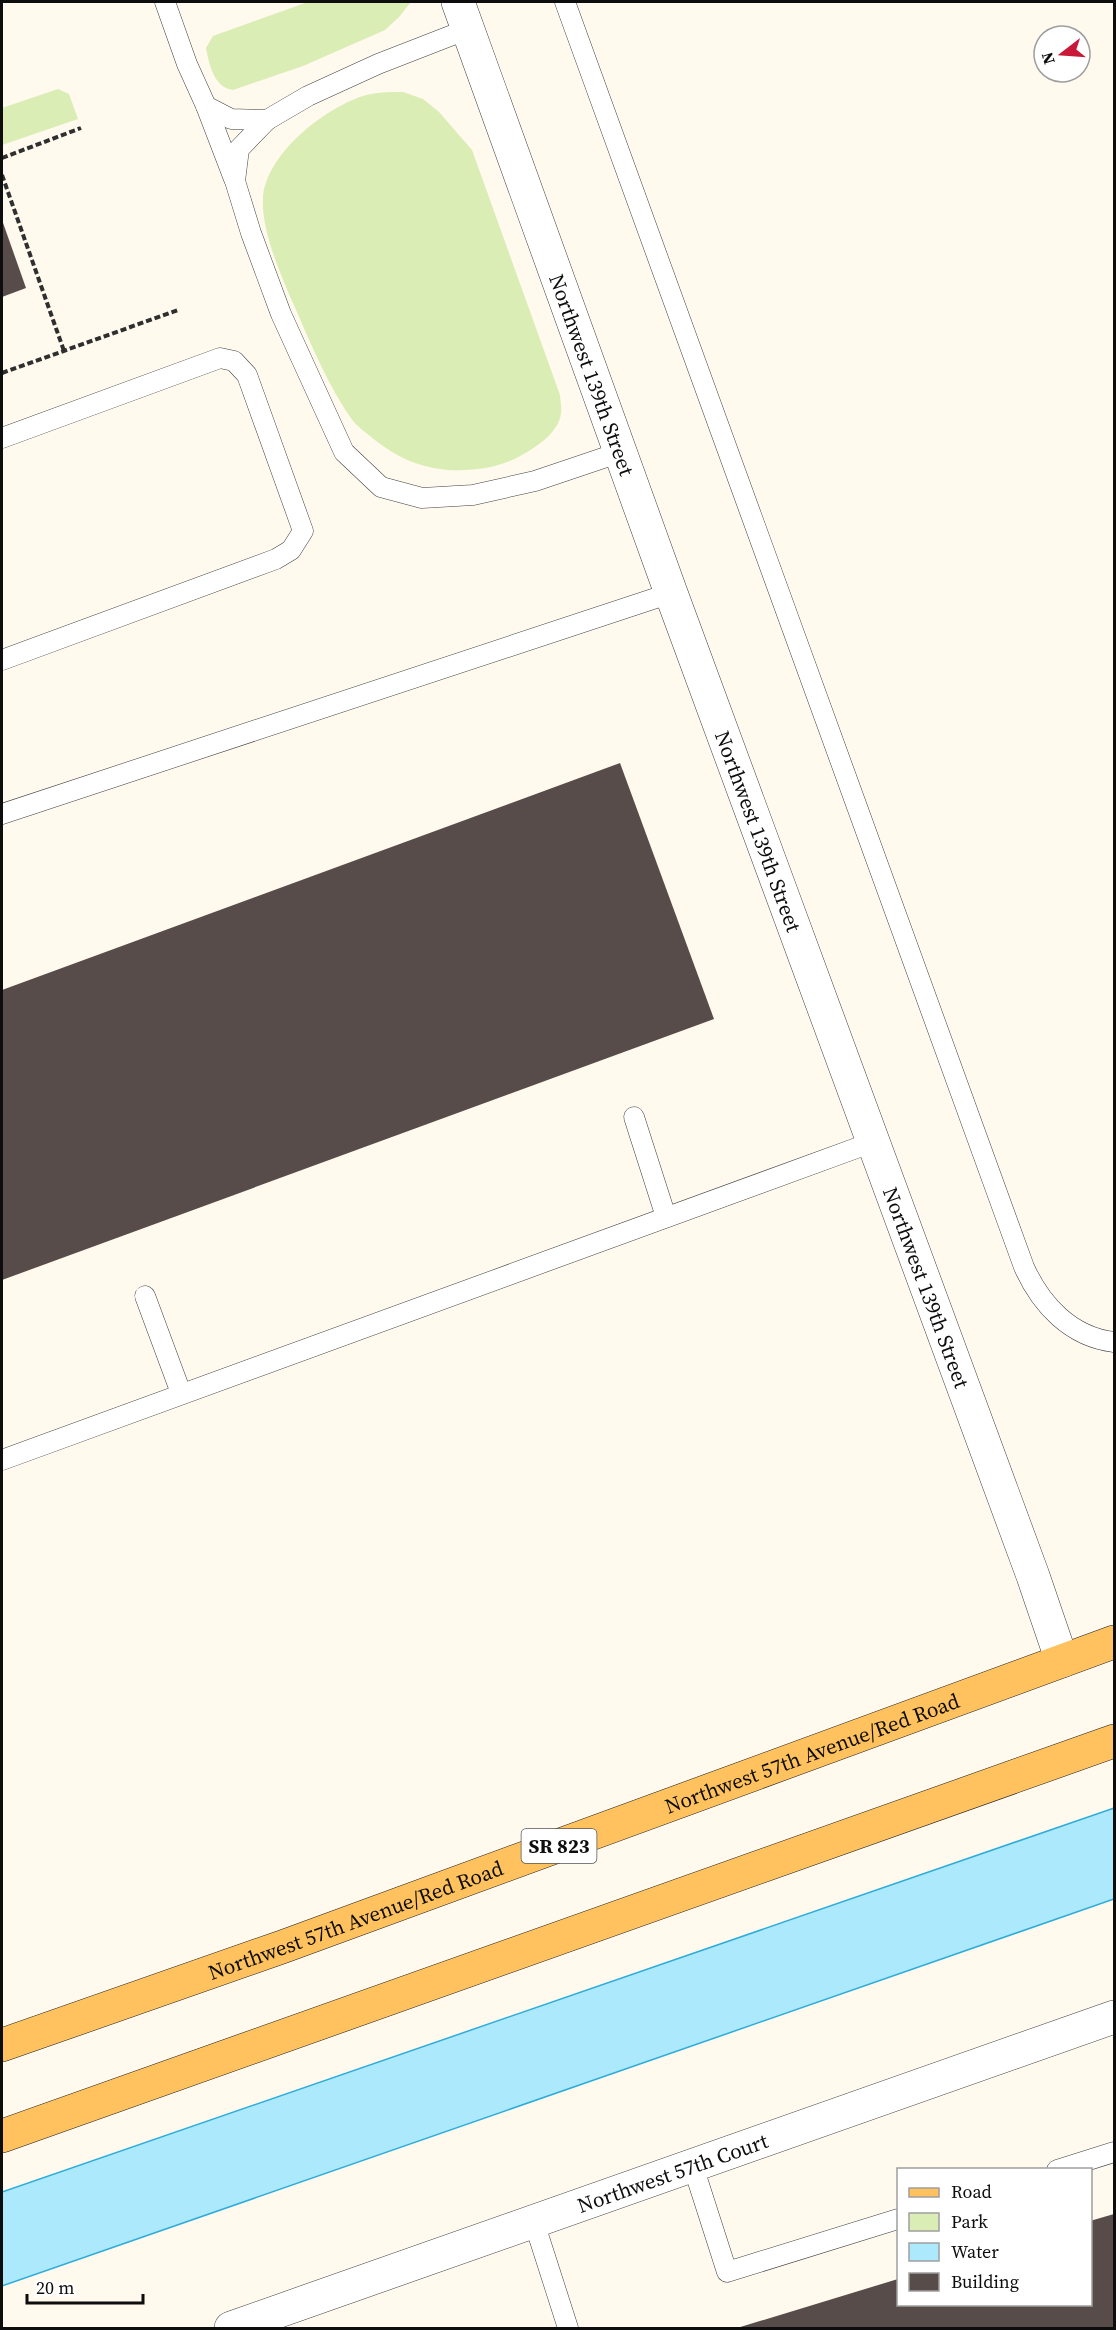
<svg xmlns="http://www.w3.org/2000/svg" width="1116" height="2330" font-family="'Source Serif 4',serif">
<rect width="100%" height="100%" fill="#fff9ee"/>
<!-- green -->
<g fill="#d9edb4">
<path d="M308,2H411L399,17L385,30L303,66L233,90C214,88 209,64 206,48L213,36Z"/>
<polygon points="58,89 69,94 78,119 2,145 2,108"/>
<path d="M403,92L423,99L439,112L472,150L560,395C560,400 562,407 561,413C559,432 538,446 522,455C500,468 473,471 448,470C417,467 394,456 370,436C365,432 358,427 353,421C330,389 313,349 297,312C284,283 261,232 263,199C265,155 323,109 363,96C375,92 390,92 403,92Z"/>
</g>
<!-- water -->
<polygon fill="#ade9fc" stroke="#2dacda" stroke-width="1.5" points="1114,1808 1114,1899 2,2286 2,2192"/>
<!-- building -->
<g fill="#574c49">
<polygon points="2,220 26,288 2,297"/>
<polygon points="620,763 714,1019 2,1280 2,990"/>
<polygon points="1114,2214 1114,2328 737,2328 898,2279 898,2304 1090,2304 1090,2221"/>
</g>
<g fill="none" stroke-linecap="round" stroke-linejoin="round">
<defs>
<g id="service">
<polyline points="165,2 187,64 206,106 231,119 267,120"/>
<path d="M565,2L1024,1267C1041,1305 1071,1337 1114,1342"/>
<polyline points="468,29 378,64 308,96 267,120 239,149 235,181 251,233 281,314 344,452 381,487 422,498 473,495 535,481 621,452"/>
<polyline points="206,106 234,179"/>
<polyline points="2,438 220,358 234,361 247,375 303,531 291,550 276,559 2,660"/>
<polyline points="2,814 671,593"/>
<polyline points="634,1117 666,1217"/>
<polyline points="145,1296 181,1393"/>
<polyline points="2,1460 873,1142"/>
<polyline points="693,2166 727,2272 898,2219"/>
<polyline points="1057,2170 1114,2152"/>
<polyline points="534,2222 568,2328"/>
</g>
<g id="minor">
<path id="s1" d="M458,2L671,593L1033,1576L1062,1661"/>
<path id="s2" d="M231,2328L1114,2017"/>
</g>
<g id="primary">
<path id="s3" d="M2,2045L282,1947L1114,1642"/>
<polyline points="2,2136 1114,1741"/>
</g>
</defs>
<!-- service casing -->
<use href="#service" stroke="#404040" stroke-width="21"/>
<!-- minor casing -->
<use href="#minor" stroke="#404040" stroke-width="34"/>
<!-- primary casing -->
<use href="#primary" stroke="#1e1e1e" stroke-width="34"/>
<!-- path -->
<g stroke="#2f2f2f" stroke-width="4" stroke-dasharray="6 3" stroke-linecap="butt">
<polyline points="2,158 81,128"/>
<polyline points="2,175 64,351"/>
<polyline points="2,373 178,310"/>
</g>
<!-- service -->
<use href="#service" stroke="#fff" stroke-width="20"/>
<!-- minor -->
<use href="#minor" stroke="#fff" stroke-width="33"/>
<!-- primary -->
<use href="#primary" stroke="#ffc25e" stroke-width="33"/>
</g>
<g text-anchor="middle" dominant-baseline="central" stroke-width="6" stroke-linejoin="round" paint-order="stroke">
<!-- shield labels -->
<rect fill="#fff" stroke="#565656" stroke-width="1.5" x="521.5" y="1829" width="75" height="34" rx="4.5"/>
<g font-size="20" font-weight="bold" fill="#0d0d0d">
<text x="559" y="1846">SR 823</text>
</g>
<!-- street labels -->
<g font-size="21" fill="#0d0d0d" stroke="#fff">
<text stroke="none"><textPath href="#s1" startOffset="396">Northwest 139th Street</textPath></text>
<text stroke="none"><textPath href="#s1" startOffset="882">Northwest 139th Street</textPath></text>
<text stroke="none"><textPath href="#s1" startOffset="1368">Northwest 139th Street</textPath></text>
<text stroke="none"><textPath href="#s3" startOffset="861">Northwest 57th Avenue/Red Road</textPath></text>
<text stroke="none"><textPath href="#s3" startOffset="375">Northwest 57th Avenue/Red Road</textPath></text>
<text stroke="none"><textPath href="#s2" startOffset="468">Northwest 57th Court</textPath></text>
</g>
</g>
<!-- border -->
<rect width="1116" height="2330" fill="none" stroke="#0d0d0d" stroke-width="6"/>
<!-- legend -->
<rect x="897" y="2168" width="195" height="138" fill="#ffffff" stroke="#9e9e9e" stroke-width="1.5"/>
<rect x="909" y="2188" width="30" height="9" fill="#ffc25e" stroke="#9e9e9e" stroke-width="1.5"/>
<text x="951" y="2198" font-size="18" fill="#0d0d0d">Road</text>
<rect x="909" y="2213" width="30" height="18" fill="#d9edb4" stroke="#9e9e9e" stroke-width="1.5"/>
<text x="951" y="2228" font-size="18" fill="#0d0d0d">Park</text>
<rect x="909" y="2243" width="30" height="18" fill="#ade9fc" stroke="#9e9e9e" stroke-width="1.5"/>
<text x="951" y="2258" font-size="18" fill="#0d0d0d">Water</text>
<rect x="909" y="2273" width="30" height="18" fill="#574c49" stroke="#9e9e9e" stroke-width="1.5"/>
<text x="951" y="2288" font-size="18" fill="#0d0d0d">Building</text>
<!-- north arrow -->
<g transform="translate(1062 54) rotate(253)"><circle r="28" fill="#ffffff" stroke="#9e9e9e" stroke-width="1.5"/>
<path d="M0-4.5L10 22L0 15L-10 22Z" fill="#ca1839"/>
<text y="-9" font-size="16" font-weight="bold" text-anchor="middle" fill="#0d0d0d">N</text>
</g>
<!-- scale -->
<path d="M27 2294v9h116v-9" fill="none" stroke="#0d0d0d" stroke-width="3"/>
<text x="36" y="2294" font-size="18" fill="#0d0d0d" stroke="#ffffff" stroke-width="4.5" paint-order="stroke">20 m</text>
</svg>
